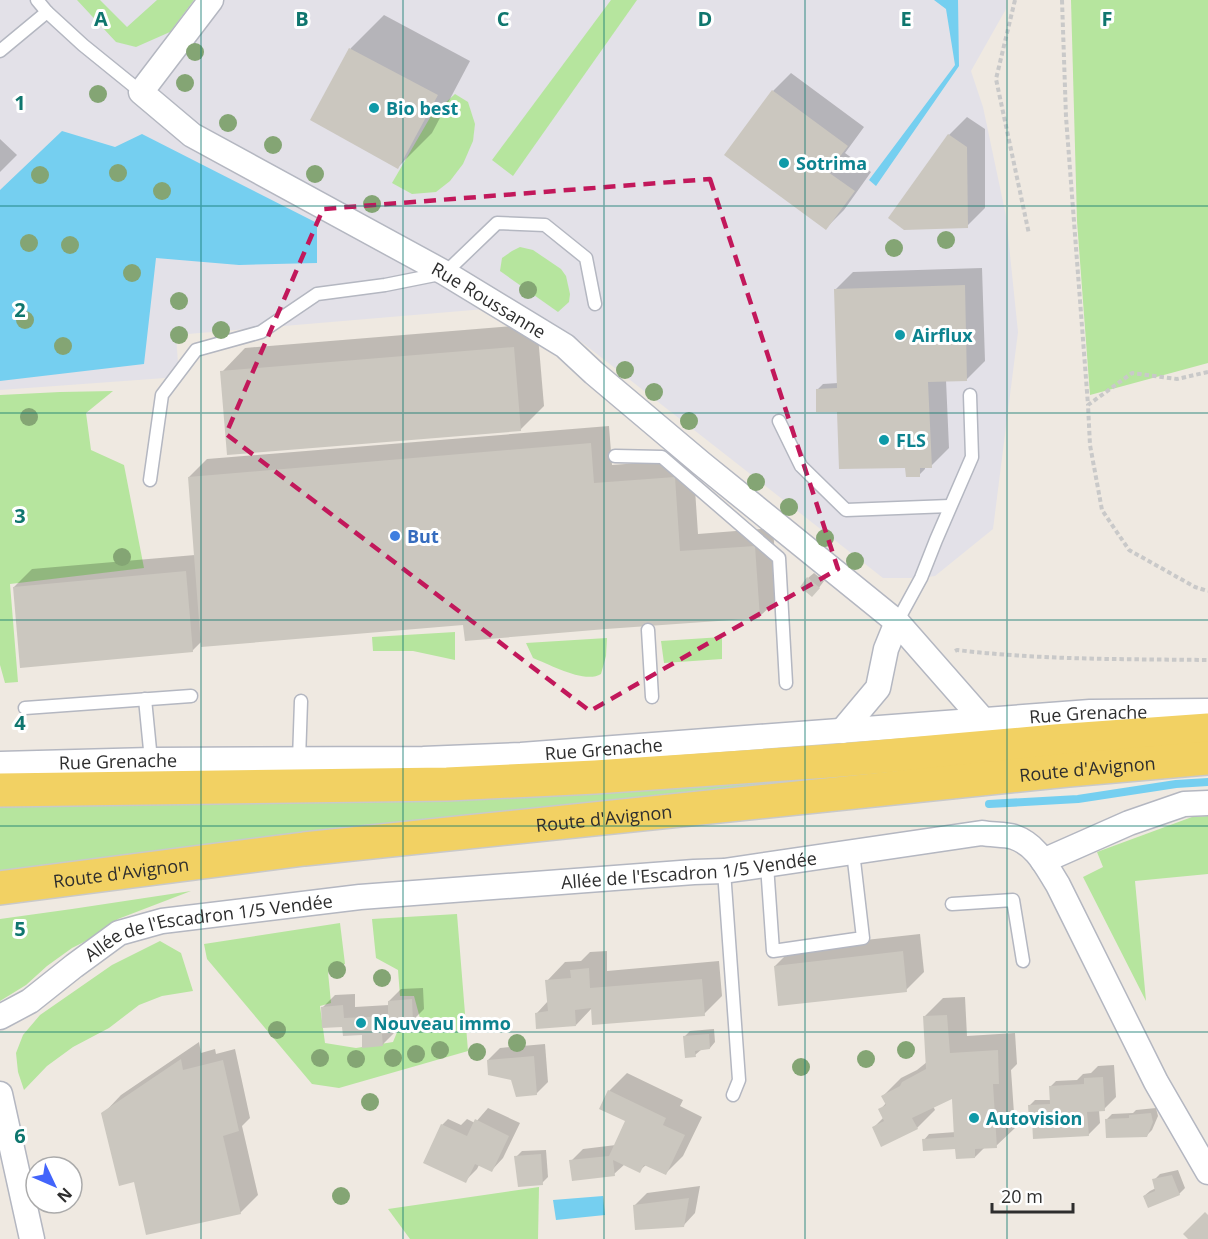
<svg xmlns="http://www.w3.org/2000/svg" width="1208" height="1239" font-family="'Open Sans',sans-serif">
<rect width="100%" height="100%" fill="#efe9e1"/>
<!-- industrial -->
<polygon fill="#e3e1e8" points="0,0 1006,0 1006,9 971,71 983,107 1006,216 1018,332 993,529 935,576 921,578 883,578 579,340 485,309 176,335 179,377 0,390"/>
<!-- green -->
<g fill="#b6e59e">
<polygon points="77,0 100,0 127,27 157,0 194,0 170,32 136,47 116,42"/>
<polygon points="611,0 637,0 513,176 492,160"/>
<polygon points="1071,0 1208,0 1208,363 1090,395 1077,221"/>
<polygon points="455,94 468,102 475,124 473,141 463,164 450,181 436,192 412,194 392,183 431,116"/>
<polygon points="520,247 533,250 561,269 566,276 570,294 569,302 558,312 500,271 502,258 512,251"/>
<polygon points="113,391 86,413 91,450 124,465 144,568 10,584 18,682 5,683 0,665 0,395 60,392"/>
<polygon points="455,632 455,660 413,651 373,651 372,637"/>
<polygon points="722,637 722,659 664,663 661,641"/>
<path d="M607,638L606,656L601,674C585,684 551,665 533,658L526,643Z"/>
<polygon points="857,770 858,777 0,873 0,804"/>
<polygon points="1208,816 1208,874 1135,881 1146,1001 1083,877 1103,867 1097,852 1192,817"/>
<polygon points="191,891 118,919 90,939 72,948 47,966 26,985 0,1001 0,919 72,909"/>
<polygon points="457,914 468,1051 339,1088 312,1084 207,959 204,944 340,923 345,964 328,972 331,1003 320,1006 325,1043 356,1048 393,1042 400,1025 421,1022 414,996 400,996 398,970 376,958 372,919"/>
<polygon points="160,941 181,953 193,991 162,996 139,1005 109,1028 73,1047 47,1066 24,1090 18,1072 16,1053 23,1035 40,1015 112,965"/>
<polygon points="539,1187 538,1239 410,1239 388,1209"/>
</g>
<!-- water -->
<g fill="#75cff0">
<polygon points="934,0 958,0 959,66 876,186 869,180 955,65 946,9"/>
<polygon points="62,131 115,147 142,134 317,223 317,263 239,265 156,258 144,364 0,381 0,190"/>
<polygon points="603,1196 605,1215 556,1220 553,1200"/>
</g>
<!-- shadow -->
<g fill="#0003">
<polygon points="384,15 470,61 432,133 398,167 312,120 351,48"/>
<polygon points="791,73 864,127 845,153 871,172 844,210 826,228 773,91"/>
<polygon points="967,117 985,129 985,208 967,226 949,135"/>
<polygon points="0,139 17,155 0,172"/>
<polygon points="982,268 985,361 967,379 946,380 949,448 931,466 925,467 925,469 919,475 907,467 818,389 823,384 838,383 835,290 853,272"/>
<polygon points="537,324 544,406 520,430 222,372 245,348"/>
<polygon points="609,426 612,465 693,459 698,534 773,528 778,599 759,617 467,623 202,641 192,651 14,587 32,569 195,555 189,477 207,459"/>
<polygon points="814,573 824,581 818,589 808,578"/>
<polygon points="920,934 924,972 906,990 775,966 793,948"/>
<polygon points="607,951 607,971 719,961 722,996 704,1014 592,1008 576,1025 537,1013 548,1001 547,981 565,962 581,961 590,952"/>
<polygon points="423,988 424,1009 412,1021 398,1022 393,1027 394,1033 382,1045 363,1033 344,1026 323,1007 335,995 355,994 355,1007 389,1005 389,1001 401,989"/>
<polygon points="965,997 967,1036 1015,1033 1017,1064 1011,1070 1015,1128 996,1146 985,1147 975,1157 956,1146 924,1140 929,1134 956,1132 954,1096 933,1106 935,1110 917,1128 873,1128 884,1117 880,1110 886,1103 883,1096 901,1078 917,1070 927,1062 925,1016 943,998"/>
<polygon points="714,1029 715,1042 710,1048 702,1049 695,1055 684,1037 690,1031"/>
<polygon points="199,1042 201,1053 215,1049 216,1054 235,1049 250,1118 242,1126 258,1195 240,1213 135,1180 103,1114 121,1095"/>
<polygon points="545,1044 548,1082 536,1094 512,1079 488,1060 500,1048"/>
<polygon points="1114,1065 1116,1097 1104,1109 1099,1110 1100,1123 1088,1135 1034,1121 1029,1106 1035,1100 1051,1100 1050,1087 1056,1081 1077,1080 1083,1074 1091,1073 1098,1066"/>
<polygon points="627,1073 683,1100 680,1106 702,1117 683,1156 665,1174 646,1165 639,1171 625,1164 614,1174 571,1161 583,1149 616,1145 627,1121 609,1091"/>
<polygon points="488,1108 520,1123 503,1158 492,1170 479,1165 477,1169 465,1181 442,1125 448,1119 461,1125 467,1119 475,1123"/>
<polygon points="1156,1108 1158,1116 1152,1130 1146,1136 1107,1119 1112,1114 1133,1113 1136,1110"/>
<polygon points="546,1150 548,1177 542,1183 516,1157 522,1151"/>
<polygon points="1178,1170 1185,1188 1179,1194 1144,1196 1150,1191 1156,1188 1154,1180 1160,1174"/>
<polygon points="700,1186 695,1213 683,1226 635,1205 647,1193"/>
</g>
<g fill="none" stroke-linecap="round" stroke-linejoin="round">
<!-- stream -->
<polyline stroke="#75cff0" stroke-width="8" points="989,804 1078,799 1176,784 1208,782"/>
</g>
<!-- building -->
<g fill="#cbc7bf">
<polygon points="349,48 438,95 398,169 310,120"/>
<polygon points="772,90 848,146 828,172 855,191 826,230 724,155"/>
<polygon points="948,134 967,147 968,228 904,230 888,218"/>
<polygon points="965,285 967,381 928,382 932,468 920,468 920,477 906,477 905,468 839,469 837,412 816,412 816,389 837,388 834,289"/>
<polygon points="514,347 521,431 227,455 220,371"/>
<polygon points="591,443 594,483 675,477 680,551 755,546 760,618 606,629 465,641 463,625 201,647 188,477"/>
<polygon points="186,571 193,652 20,668 13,587"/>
<polygon points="807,577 820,588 812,597 800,587"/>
<polygon points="903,951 907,992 778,1006 774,966"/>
<polygon points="589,968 590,988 702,979 705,1016 592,1025 591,1008 575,1010 576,1026 536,1029 535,1013 548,1011 545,980 571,978 570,970"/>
<polygon points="412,999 413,1022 389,1024 389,1033 382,1034 383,1046 362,1048 362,1035 343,1036 342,1027 322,1028 321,1007 343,1005 344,1018 388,1016 388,1001"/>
<polygon points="947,1015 950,1053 998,1050 999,1084 993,1084 997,1148 975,1149 975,1158 956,1159 955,1149 923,1151 922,1139 954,1137 952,1099 912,1118 918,1129 881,1147 872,1127 884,1121 878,1109 886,1105 881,1096 900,1086 902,1082 926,1069 923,1016"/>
<polygon points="709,1034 710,1049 695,1051 696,1057 685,1058 683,1036"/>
<polygon points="534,1056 537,1095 516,1097 511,1080 488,1075 487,1060"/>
<polygon points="181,1059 183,1070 223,1060 239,1131 223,1136 241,1214 146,1235 134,1182 119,1186 101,1113"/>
<polygon points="1103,1077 1105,1111 1087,1112 1089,1136 1033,1139 1032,1120 1029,1120 1028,1105 1050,1104 1049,1086 1084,1084 1084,1078"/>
<polygon points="608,1090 666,1118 663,1125 685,1135 666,1175 644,1165 640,1173 613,1160 615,1176 572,1181 569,1160 609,1156 625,1121 599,1109"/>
<polygon points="1151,1113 1153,1122 1147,1137 1106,1138 1105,1119 1129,1118 1129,1115"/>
<polygon points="475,1119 509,1136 492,1172 475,1164 466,1183 423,1163 441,1124 467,1136"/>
<polygon points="541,1154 543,1185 518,1187 514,1156"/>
<polygon points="1172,1175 1180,1195 1148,1208 1143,1196 1155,1191 1152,1179"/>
<polygon points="689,1198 684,1227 635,1230 633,1205"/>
<polygon points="1205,1212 1208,1215 1208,1239 1188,1239 1183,1234"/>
</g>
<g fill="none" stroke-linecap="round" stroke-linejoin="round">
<defs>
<g id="service">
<polyline points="37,0 47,12"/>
<polyline points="0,51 47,12 83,45 141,92"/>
<polyline points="779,421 801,466 846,510 950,506"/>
<polyline points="615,456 662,457 779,558 786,683"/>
<polyline points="150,480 162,395 196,350 261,332 317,294 385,285 445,273 497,223 545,225 586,258 595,304"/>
<polyline points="897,622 921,578 936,540 972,457 970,395"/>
<polyline points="648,630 652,697"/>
<polyline points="145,699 151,760"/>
<polyline points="25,708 191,696"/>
<polyline points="299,760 301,701"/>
<polyline points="767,865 773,951 863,938 853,852"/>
<polyline points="724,871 739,1080 733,1095"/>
<polyline points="952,904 1013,900 1023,961"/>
</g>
<g id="minor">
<path id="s1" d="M211,0L141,92L192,135L445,273L565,346L594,373L702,464L897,622L983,720"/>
<polyline points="842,731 878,688 886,649 897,622"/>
<path id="s2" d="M0,764L151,760L423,759L521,755L1090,712L1208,711"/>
<polyline points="1043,861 1129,823 1184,804 1208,803"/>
<path id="s3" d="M0,1017L30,1001L74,966L119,933L162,921L360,897L694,872L724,871L982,833C992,835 1005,834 1014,837C1037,845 1046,866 1058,885L1156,1082L1208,1172"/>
<polyline points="0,1094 32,1239"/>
</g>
<g id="primary">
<polyline points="0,790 447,784 595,777 829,761 1055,741 1208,730"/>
<path id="s4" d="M0,888L304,849L1068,770L1208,758"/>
</g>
</defs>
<!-- service casing -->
<use href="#service" stroke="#b4b7c1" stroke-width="15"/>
<!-- minor casing -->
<use href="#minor" stroke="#b4b7c1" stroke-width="27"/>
<!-- primary casing -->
<use href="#primary" stroke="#c9c9c9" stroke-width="36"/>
<!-- path -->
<g stroke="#c9c9c9" stroke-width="4" stroke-dasharray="4.5 3" stroke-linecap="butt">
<polyline points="1015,0 996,79 1029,234"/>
<polyline points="1062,0 1066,117 1088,405"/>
<polyline points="1208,372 1177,379 1132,373 1088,405 1090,445 1102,510 1129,550 1195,587 1208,591"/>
<path d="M955,651L957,650C1040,660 1124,659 1208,660"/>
</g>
<!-- service -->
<use href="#service" stroke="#fff" stroke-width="12"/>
<!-- minor -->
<use href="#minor" stroke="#fff" stroke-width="24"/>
<!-- primary -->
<use href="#primary" stroke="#f2d163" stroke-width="33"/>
</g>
<!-- trees -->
<g fill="#84a574">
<circle cx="195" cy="52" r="9"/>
<circle cx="185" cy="83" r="9"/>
<circle cx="98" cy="94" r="9"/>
<circle cx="228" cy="123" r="9"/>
<circle cx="273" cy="145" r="9"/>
<circle cx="118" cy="173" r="9"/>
<circle cx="315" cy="174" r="9"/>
<circle cx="40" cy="175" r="9"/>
<circle cx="162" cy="191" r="9"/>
<circle cx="372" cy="204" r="9"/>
<circle cx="946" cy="240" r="9"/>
<circle cx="29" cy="243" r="9"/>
<circle cx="70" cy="245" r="9"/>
<circle cx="894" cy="248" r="9"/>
<circle cx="132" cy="273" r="9"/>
<circle cx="528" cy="290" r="9"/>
<circle cx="179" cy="301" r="9"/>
<circle cx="25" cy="320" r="9"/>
<circle cx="221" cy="330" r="9"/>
<circle cx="179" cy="335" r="9"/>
<circle cx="63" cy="346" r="9"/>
<circle cx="625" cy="370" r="9"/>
<circle cx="654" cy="392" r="9"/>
<circle cx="29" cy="417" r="9"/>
<circle cx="689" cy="421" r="9"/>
<circle cx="756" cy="482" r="9"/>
<circle cx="789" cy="507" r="9"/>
<circle cx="825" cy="538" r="9"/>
<circle cx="122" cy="557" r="9"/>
<circle cx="855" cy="561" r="9"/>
<circle cx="337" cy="970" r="9"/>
<circle cx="382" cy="978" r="9"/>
<circle cx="277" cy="1030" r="9"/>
<circle cx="517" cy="1043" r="9"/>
<circle cx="440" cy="1050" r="9"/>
<circle cx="906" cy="1050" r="9"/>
<circle cx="477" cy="1052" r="9"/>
<circle cx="416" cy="1054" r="9"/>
<circle cx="320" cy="1058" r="9"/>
<circle cx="393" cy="1058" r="9"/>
<circle cx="356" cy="1059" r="9"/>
<circle cx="866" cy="1059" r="9"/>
<circle cx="801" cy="1067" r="9"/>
<circle cx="370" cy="1102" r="9"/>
<circle cx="341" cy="1196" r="9"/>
</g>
<!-- marked area -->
<path fill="none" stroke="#c2185b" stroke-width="4.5" stroke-dasharray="12 8" stroke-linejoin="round" d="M710,179L838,569L590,711L226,434L323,209Z"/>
<!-- grid -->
<path fill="none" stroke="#0f766e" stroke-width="1.5" stroke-opacity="0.55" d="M201,0V1239M403,0V1239M604,0V1239M805,0V1239M1007,0V1239M0,206H1208M0,413H1208M0,620H1208M0,826H1208M0,1032H1208"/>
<!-- markers -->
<g fill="#0f9aa8" stroke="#fff" stroke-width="2">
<circle cx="374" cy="108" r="6"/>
<circle cx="784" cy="163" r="6"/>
<circle cx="900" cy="335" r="6"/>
<circle cx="884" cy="440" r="6"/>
<circle cx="361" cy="1023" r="6"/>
<circle cx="974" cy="1118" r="6"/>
</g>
<circle fill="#3f7fe0" stroke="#fff" stroke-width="2" cx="395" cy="536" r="6"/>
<g text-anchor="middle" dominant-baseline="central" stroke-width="6" stroke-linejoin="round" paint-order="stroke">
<!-- culture labels -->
<g font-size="18" font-weight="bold" fill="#0d838f" stroke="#fff" text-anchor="start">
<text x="386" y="108">Bio best</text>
<text x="796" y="163">Sotrima</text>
<text x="912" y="335">Airflux</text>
<text x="896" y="440">FLS</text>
<text x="373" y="1023">Nouveau immo</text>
<text x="986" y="1118">Autovision</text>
</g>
<!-- street labels -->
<g font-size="18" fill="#2e2e2e" stroke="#fff">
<text stroke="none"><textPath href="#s1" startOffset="522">Rue Roussanne</textPath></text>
<text stroke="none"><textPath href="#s2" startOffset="1090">Rue Grenache</textPath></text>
<text stroke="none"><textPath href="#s2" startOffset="604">Rue Grenache</textPath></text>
<text stroke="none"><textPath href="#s2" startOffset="118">Rue Grenache</textPath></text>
<text stroke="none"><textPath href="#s4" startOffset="1094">Route d'Avignon</textPath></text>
<text stroke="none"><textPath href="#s4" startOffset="608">Route d'Avignon</textPath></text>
<text stroke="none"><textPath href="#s3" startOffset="720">Allée de l'Escadron 1/5 Vendée</textPath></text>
<text stroke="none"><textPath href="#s4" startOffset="122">Route d'Avignon</textPath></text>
<text stroke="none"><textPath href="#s3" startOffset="234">Allée de l'Escadron 1/5 Vendée</textPath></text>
</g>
<!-- shop labels -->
<g font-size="18" font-weight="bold" fill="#366cbe" stroke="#fff" text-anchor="start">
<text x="407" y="536">But</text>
</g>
</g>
<g font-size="20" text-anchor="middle" font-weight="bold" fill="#0f766e" stroke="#fff" stroke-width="6" stroke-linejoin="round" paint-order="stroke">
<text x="101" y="26">A</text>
<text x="302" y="26">B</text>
<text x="503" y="26">C</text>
<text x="705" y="26">D</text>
<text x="906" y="26">E</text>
<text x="1107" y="26">F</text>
<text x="20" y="110">1</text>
<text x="20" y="317">2</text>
<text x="20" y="523">3</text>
<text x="20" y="730">4</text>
<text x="20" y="936">5</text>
<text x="20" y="1143">6</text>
</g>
<!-- north arrow -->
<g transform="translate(54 1185) rotate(134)"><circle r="28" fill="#ffffff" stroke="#ababab" stroke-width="1.5"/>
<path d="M0-4.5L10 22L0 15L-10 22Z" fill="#4264fb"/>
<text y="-9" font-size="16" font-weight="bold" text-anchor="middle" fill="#2e2e2e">N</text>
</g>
<!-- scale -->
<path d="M992 1203v9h81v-9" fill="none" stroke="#2e2e2e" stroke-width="3"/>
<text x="1001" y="1203" font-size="18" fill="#2e2e2e" stroke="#ffffff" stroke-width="4.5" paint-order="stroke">20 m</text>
</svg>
